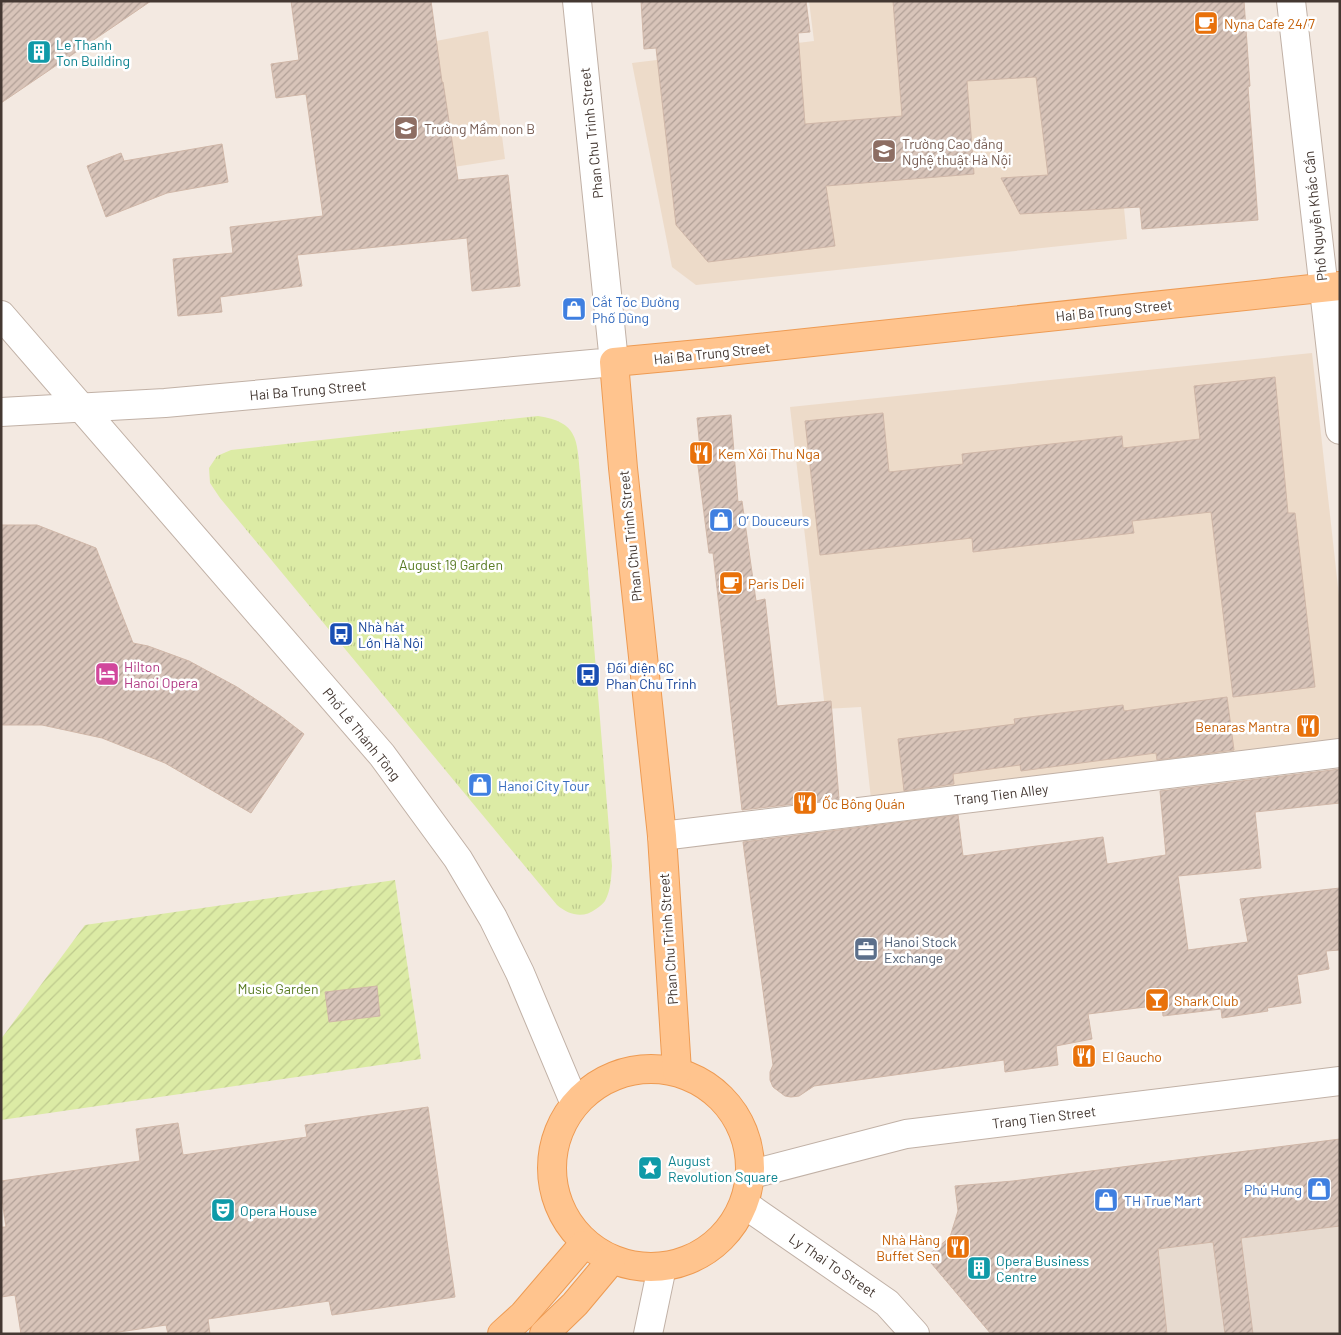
<svg xmlns="http://www.w3.org/2000/svg" width="1341" height="1335" font-family="Barlow,sans-serif">
<defs>
<pattern id="grass-tufts" width="24" height="20" patternUnits="userSpaceOnUse" patternTransform="scale(1.25)"><rect width="24" height="20" fill="#dceba5"/><path d="M3 7l-1-3M5 7V3M7 7l1-3M15 17l-1-3M17 17v-4M19 17l1-3" fill="none" stroke="#beca8e"/></pattern>
<pattern id="garden-furrows" width="10" height="10" patternUnits="userSpaceOnUse" patternTransform="scale(1.25)"><rect width="10" height="10" fill="#dceba5"/><path d="M-1 1l2-2M0 10L10 0M9 11l2-2" fill="none" stroke="#beca8e"/></pattern>
<pattern id="building-hatch" width="6" height="6" patternUnits="userSpaceOnUse" patternTransform="scale(1.25)"><rect width="6" height="6" fill="#d8c4b9"/><path d="M-1 1l2-2M0 6l6-6M5 7l2-2" fill="none" stroke="#b1a097"/></pattern>
</defs>
<rect width="100%" height="100%" fill="#f3e9e1"/>
<!-- residential -->
<polygon fill="#e7dacf" points="1340,1139 1340,1334 1167,1334 1138,1297 1121,1167"/>
<!-- education -->
<g fill="#eddbc9">
<polygon points="809,1 1104,1 1127,239 696,285 672,267 632,63 814,41"/>
<polygon points="488,31 505,159 319,188 307,94 276,98 271,64 436,41"/>
<polygon points="1312,353 1340,605 1340,741 871,799 861,707 825,709 790,407"/>
</g>
<!-- grass -->
<path fill="url(#grass-tufts)" d="M538,416C578,422 577,439 580,474L612,866C611,878 611,890 605,901C603,904 600,906 596,909C583,919 569,915 557,905L220,498L210,483L209,468L217,456L231,450Z"/>
<!-- garden -->
<polygon fill="url(#garden-furrows)" points="395,880 421,1059 1,1120 1,1039 85,925"/>
<!-- building -->
<g fill="url(#building-hatch)" stroke="#d0b7a8">
<polygon points="1,1 151,1 1,103"/>
<polygon points="291,1 431,1 442,82 443,82 458,180 508,175 520,286 472,291 467,238 297,255 302,286 220,297 222,312 178,316 173,259 233,253 230,227 323,216 306,94 276,98 271,64 299,60"/>
<polygon points="641,1 806,1 810,32 798,33 805,124 902,116 893,1 1244,1 1250,86 1248,87 1258,220 1142,229 1140,207 1020,214 1001,178 1048,175 1036,77 967,81 974,174 826,186 835,246 708,262 676,225 656,48 644,49"/>
<polygon points="222,144 228,182 167,193 106,217 87,166 121,153 124,161"/>
<polygon points="1275,377 1288,513 1295,513 1315,687 1233,697 1211,512 1132,521 1134,533 973,552 972,538 820,555 805,421 883,413 889,472 963,464 962,454 1122,436 1123,448 1200,439 1194,386"/>
<polygon points="731,415 738,502 742,501 756,601 765,599 777,706 831,701 839,799 742,810 713,553 709,553 697,458 701,458 697,418"/>
<polygon points="1,525 37,525 96,548 133,643 148,646 189,661 237,687 278,714 304,734 251,813 165,763 102,738 42,725 1,725"/>
<polygon points="1227,697 1234,750 1157,760 1156,753 1021,771 1020,765 953,774 954,784 904,791 898,739 1015,724 1014,719 1123,705 1124,711"/>
<polygon points="1340,769 1340,803 1255,812 1261,868 1178,876 1188,950 1248,942 1240,899 1340,888 1340,950 1326,951 1329,969 1297,975 1301,1003 1267,1008 1268,1011 1222,1018 1221,1009 1163,1016 1162,1005 1088,1014 1092,1039 1056,1046 1058,1065 1005,1072 1004,1060 814,1086 799,1096 791,1097 785,1096 773,1087 770,1080 770,1072 773,1065 743,842 958,815 963,856 1103,837 1107,864 1166,855 1160,791"/>
<polygon points="377,986 380,1016 329,1022 325,992"/>
<polygon points="428,1107 455,1297 332,1315 329,1301 208,1319 210,1334 168,1334 166,1325 106,1334 21,1334 15,1295 1,1297 1,1227 6,1227 1,1194 1,1181 140,1161 136,1129 178,1123 183,1155 307,1137 305,1125"/>
<polygon points="1340,1139 1340,1226 1241,1238 1253,1334 1225,1334 1213,1242 1158,1249 1167,1334 991,1334 926,1257 950,1237 958,1211 955,1186 1013,1181"/>
</g>
<g fill="none" stroke-linecap="round" stroke-linejoin="round">
<defs>
<g id="minor">
<polyline points="1291,1 1340,430"/>
<polyline points="1,315 382,755 458,859 493,918 520,973 575,1104"/>
<polyline points="1,412 165,403 614,362 577,1"/>
<polyline points="662,836 1340,753"/>
<polyline points="752,1174 906,1134 1340,1081"/>
<polyline points="744,1204 887,1303 915,1334"/>
<polyline points="648,1334 662,1267"/>
</g>
<g id="major">
<circle cx="651" cy="1168" r="99"/>
<polyline points="677,1071 662,836 623,468 614,362 710,353 1340,286"/>
<polyline points="502,1334 523,1315 583,1245"/>
<polyline points="544,1334 575,1304 611,1261"/>
</g>
</defs>
<!-- minor casing -->
<use href="#minor" stroke="#c1b1a6" stroke-width="30"/>
<!-- major casing -->
<use href="#major" stroke="#ee9b53" stroke-width="30"/>
<!-- minor -->
<use href="#minor" stroke="#fff" stroke-width="28"/>
<!-- major -->
<use href="#major" stroke="#ffc48e" stroke-width="28"/>
</g>
<!-- icons -->
<defs>
<symbol id="cafe-square" viewBox="-11 -11 22 22"><rect x="-9" y="-9" width="18" height="18" rx="4" fill="#e8710a" stroke="#fff"/><path d="M-5.5-4.5H6V0H3Q3 3.5 0 3.5H-2.5Q-5.5 3.5-5.5 0ZM3-3.2v2h1.7v-2ZM-6 4.5H4V6H-6Z" fill="#fff"/></symbol>
<symbol id="building-square" viewBox="-11 -11 22 22"><rect x="-9" y="-9" width="18" height="18" rx="4" fill="#0f9aa8" stroke="#fff"/><path d="M-4-6H4V6H1V3H-1V6H-4ZM-2.5-4.3h1.7v1.8h-1.7ZM.8-4.3h1.7v1.8H.8ZM-2.5-1h1.7V.8h-1.7ZM.8-1h1.7V.8H.8Z" fill="#fff"/></symbol>
<symbol id="school-square" viewBox="-11 -11 22 22"><rect x="-9" y="-9" width="18" height="18" rx="4" fill="#8d6e63" stroke="#fff"/><path d="M0-5L7-2L0 1L-7-2ZM-4 1L0 2.5L4 1V4Q0 6-4 4Z" fill="#fff"/></symbol>
<symbol id="university-square" viewBox="-11 -11 22 22"><rect x="-9" y="-9" width="18" height="18" rx="4" fill="#8d6e63" stroke="#fff"/><path d="M0-5L7-2L0 1L-7-2ZM-4 1L0 2.5L4 1V4Q0 6-4 4Z" fill="#fff"/></symbol>
<symbol id="shop-square" viewBox="-11 -11 22 22"><rect x="-9" y="-9" width="18" height="18" rx="4" fill="#3f7fe0" stroke="#fff"/><path d="M-5-2.5h2.3a2.7 3.5 0 0 1 5.4 0H5L5.5 6h-11ZM-1.5-2.5h3a1.5 2.3 0 0 0-3 0Z" fill="#fff"/></symbol>
<symbol id="restaurant-square" viewBox="-11 -11 22 22"><rect x="-9" y="-9" width="18" height="18" rx="4" fill="#e8710a" stroke="#fff"/><path d="M-5-6h1v4h1v-4h1v4h1v-4h1v5L-1.5 .5V6h-2V.5L-5-1ZM5-6V6H3V1.5H1.5Q1.5-4 5-6Z" fill="#fff"/></symbol>
<symbol id="bus-square" viewBox="-11 -11 22 22"><rect x="-9" y="-9" width="18" height="18" rx="4" fill="#1a4fb4" stroke="#fff"/><path d="M-5-6H5V4H4V6H2V4H-2V6H-4V4H-5ZM-3.5-4V0h7V-4ZM-3.5 1.2v1.5H-2V1.2ZM2 1.2v1.5H3.5V1.2Z" fill="#fff"/></symbol>
<symbol id="hotel-square" viewBox="-11 -11 22 22"><rect x="-9" y="-9" width="18" height="18" rx="4" fill="#d1479c" stroke="#fff"/><path d="M-6-4.5h1.5V1H6V5H4.5V3h-9V5H-6ZM-4 0a1.8 1.8 0 1 1 3.6 0ZM.5 0V-2.5h3Q6-2.5 6 0Z" fill="#fff"/></symbol>
<symbol id="office-square" viewBox="-11 -11 22 22"><rect x="-9" y="-9" width="18" height="18" rx="4" fill="#5c6f8a" stroke="#fff"/><path d="M-6-3h4V-5.5h4V-3h4V5H-6ZM-1-4.5V-3h2v-1.5ZM-6 0V1H6V0Z" fill="#fff"/></symbol>
<symbol id="bar-square" viewBox="-11 -11 22 22"><rect x="-9" y="-9" width="18" height="18" rx="4" fill="#e8710a" stroke="#fff"/><path d="M-6-5H6L.8 .8V4.5H3.5V6h-7V4.5H-.8V.8Z" fill="#fff"/></symbol>
<symbol id="sight-square" viewBox="-11 -11 22 22"><rect x="-9" y="-9" width="18" height="18" rx="4" fill="#0f9aa8" stroke="#fff"/><path d="M0-6L1.8-2.2L6-1.7L2.9 1.2L3.7 5.4L0 3.3L-3.7 5.4L-2.9 1.2L-6-1.7L-1.8-2.2Z" fill="#fff"/></symbol>
<symbol id="theatre-square" viewBox="-11 -11 22 22"><rect x="-9" y="-9" width="18" height="18" rx="4" fill="#0f9aa8" stroke="#fff"/><path d="M-5-5.5Q0-4 5-5.5V0Q5 5 0 6Q-5 5-5 0ZM-3.3-2.5H-1v1.5H-3.3ZM1-2.5H3.3v1.5H1ZM-2.8 1Q0 5.5 2.8 1Z" fill="#fff"/></symbol>
</defs>
<g fill-rule="evenodd">
<use href="#cafe-square" x="1192" y="9" width="28" height="28"/>
<use href="#building-square" x="25" y="38" width="28" height="28"/>
<use href="#school-square" x="392" y="114" width="28" height="28"/>
<use href="#university-square" x="870" y="137" width="28" height="28"/>
<use href="#shop-square" x="560" y="295" width="28" height="28"/>
<use href="#restaurant-square" x="687" y="439" width="28" height="28"/>
<use href="#shop-square" x="707" y="506" width="28" height="28"/>
<use href="#cafe-square" x="717" y="569" width="28" height="28"/>
<use href="#bus-square" x="327" y="620" width="28" height="28"/>
<use href="#hotel-square" x="93" y="660" width="28" height="28"/>
<use href="#bus-square" x="574" y="661" width="28" height="28"/>
<use href="#restaurant-square" x="1294" y="712" width="28" height="28"/>
<use href="#shop-square" x="466" y="771" width="28" height="28"/>
<use href="#restaurant-square" x="791" y="789" width="28" height="28"/>
<use href="#office-square" x="852" y="935" width="28" height="28"/>
<use href="#bar-square" x="1143" y="986" width="28" height="28"/>
<use href="#restaurant-square" x="1070" y="1042" width="28" height="28"/>
<use href="#sight-square" x="636" y="1154" width="28" height="28"/>
<use href="#shop-square" x="1305" y="1175" width="28" height="28"/>
<use href="#shop-square" x="1092" y="1186" width="28" height="28"/>
<use href="#theatre-square" x="209" y="1196" width="28" height="28"/>
<use href="#restaurant-square" x="944" y="1233" width="28" height="28"/>
<use href="#building-square" x="965" y="1254" width="28" height="28"/>
</g>
<g text-anchor="middle" dominant-baseline="central" stroke-width="5" stroke-linejoin="round" paint-order="stroke">
<!-- food labels -->
<g font-size="14" fill="#c56008" stroke="#fff" text-anchor="start">
<text x="1224" y="23">Nyna Cafe 24/7</text>
<text x="718" y="453">Kem Xôi Thu Nga</text>
<text x="748" y="583">Paris Deli</text>
<text x="1290" y="726" text-anchor="end">Benaras Mantra</text>
<text x="822" y="803">Ốc Bông Quán</text>
<text x="1174" y="1000">Shark Club</text>
<text x="1102" y="1056">El Gaucho</text>
<text x="940" y="1239" text-anchor="end">Nhà Hàng<tspan x="940" dy="16">Buffet Sen</tspan></text>
</g>
<!-- culture labels -->
<g font-size="14" fill="#0d838f" stroke="#fff" text-anchor="start">
<text x="56" y="44">Le Thanh<tspan x="56" dy="16">Ton Building</tspan></text>
<text x="668" y="1160">August<tspan x="668" dy="16">Revolution Square</tspan></text>
<text x="240" y="1210">Opera House</text>
<text x="996" y="1260">Opera Business<tspan x="996" dy="16">Centre</tspan></text>
</g>
<!-- education labels -->
<g font-size="14" fill="#785e54" stroke="#fff" text-anchor="start">
<text x="424" y="128">Trường Mầm non B</text>
<text x="902" y="143">Trường Cao đẳng<tspan x="902" dy="16">Nghệ thuật Hà Nội</tspan></text>
</g>
<!-- street labels -->
<g font-size="14" fill="#443832" stroke="#fff">
<text transform="translate(591 133) rotate(-96)">Phan Chu Trinh Street</text>
<text transform="translate(1315 216) rotate(-96)">Phố Nguyễn Khắc Cần</text>
<text transform="translate(1114 310) rotate(-6)">Hai Ba Trung Street</text>
<text transform="translate(712 353) rotate(-6)">Hai Ba Trung Street</text>
<text transform="translate(308 390) rotate(-5)">Hai Ba Trung Street</text>
<text transform="translate(630 536) rotate(-96)">Phan Chu Trinh Street</text>
<text transform="translate(362 734) rotate(51)">Phố Lê Thánh Tông</text>
<text transform="translate(1001 794) rotate(-7)">Trang Tien Alley</text>
<text transform="translate(668 939) rotate(-94)">Phan Chu Trinh Street</text>
<text transform="translate(1044 1117) rotate(-7)">Trang Tien Street</text>
<text transform="translate(833 1265) rotate(34)">Ly Thai To Street</text>
</g>
<!-- shop labels -->
<g font-size="14" fill="#366cbe" stroke="#fff" text-anchor="start">
<text x="592" y="301">Cắt Tóc Đường<tspan x="592" dy="16">Phố Dũng</tspan></text>
<text x="738" y="520">O’ Douceurs</text>
<text x="498" y="785">Hanoi City Tour</text>
<text x="1302" y="1189" text-anchor="end">Phú Hưng</text>
<text x="1124" y="1200">TH True Mart</text>
</g>
<!-- park labels -->
<g font-size="14" fill="#577a21" stroke="#fff">
<text x="451" y="564">August 19 Garden</text>
<text x="278" y="988">Music Garden</text>
</g>
<!-- transit labels -->
<g font-size="14" fill="#164399" stroke="#fff" text-anchor="start">
<text x="358" y="626">Nhà hát<tspan x="358" dy="16">Lớn Hà Nội</tspan></text>
<text x="606" y="667">Đối diện 6C<tspan x="606" dy="16">Phan Chu Trinh</tspan></text>
</g>
<!-- hotel labels -->
<g font-size="14" fill="#b23c85" stroke="#fff" text-anchor="start">
<text x="124" y="666">Hilton<tspan x="124" dy="16">Hanoi Opera</tspan></text>
</g>
<!-- service labels -->
<g font-size="14" fill="#4e5e75" stroke="#fff" text-anchor="start">
<text x="884" y="941">Hanoi Stock<tspan x="884" dy="16">Exchange</tspan></text>
</g>
</g>
<!-- border -->
<rect width="1341" height="1335" fill="none" stroke="#443832" stroke-width="5"/>
</svg>
